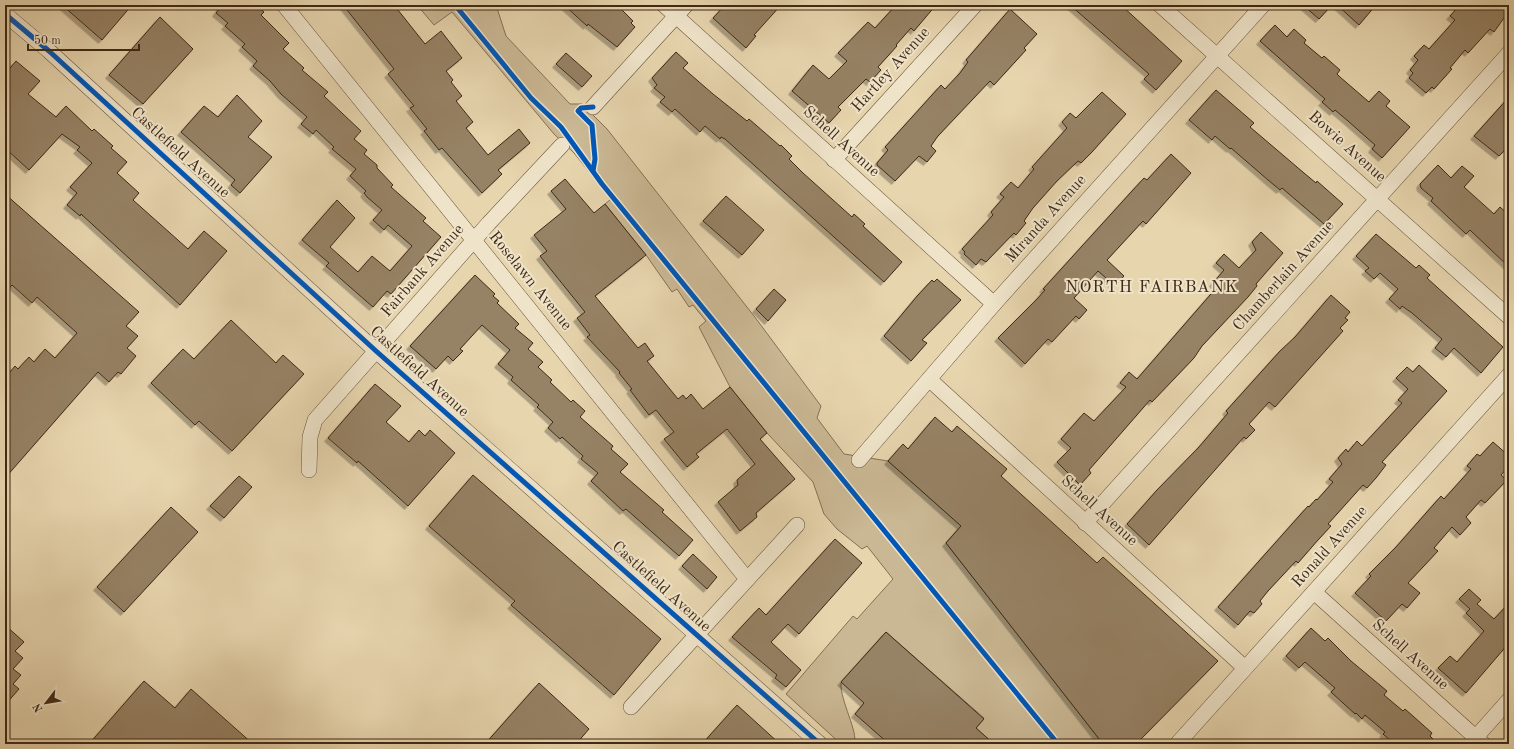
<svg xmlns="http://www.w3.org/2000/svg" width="1514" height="749" font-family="'Old Standard TT',serif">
<defs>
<filter id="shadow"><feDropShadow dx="-3.5" dy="3.5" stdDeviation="0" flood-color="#0004"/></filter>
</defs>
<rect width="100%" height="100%" fill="#e7d5ae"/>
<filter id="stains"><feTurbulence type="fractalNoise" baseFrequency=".005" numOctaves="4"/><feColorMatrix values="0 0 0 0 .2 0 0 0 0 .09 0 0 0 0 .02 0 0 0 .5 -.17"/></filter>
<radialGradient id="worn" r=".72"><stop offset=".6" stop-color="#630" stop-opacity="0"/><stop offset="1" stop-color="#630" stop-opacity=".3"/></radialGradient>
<!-- green -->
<path fill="#cab894" stroke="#847054" d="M417,5H496L506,36L570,104H582L607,129L754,316L821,406L817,418L844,454L888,461L961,526L946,543L1103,744H994L976,728L984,718L886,632L841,683C840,701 859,733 854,744H841L786,694L853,616L857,619L893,579L867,546L862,549L837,529L824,514L813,482L767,433L730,387L699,327L706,321L693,305L689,307L677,289L672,292L646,255L605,204L611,199L574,153L554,134L452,12L434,25Z"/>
<!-- building -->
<g fill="#968265" stroke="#3f2915" filter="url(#shadow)">
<polygon points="62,5 132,5 102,40"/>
<polygon points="222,5 256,5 264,12 261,15 289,43 283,49 304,68 302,70 328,92 324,96 361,131 354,139 367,150 364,154 377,165 377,168 393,185 391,187 426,218 423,221 441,237 391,294 387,291 373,307 326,266 329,263 302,240 337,200 355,218 330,247 358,272 372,256 390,271 412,246 388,225 384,230 373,220 382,210 367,197 364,193 366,191 350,176 356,169 332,149 334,147 316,130 313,134 301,124 307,117 281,94 270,81 253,66 257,61 242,47 245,44 225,26 228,23 216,13"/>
<polygon points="343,5 394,5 425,44 441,31 462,58 446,71 453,80 451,82 462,96 456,101 473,122 466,128 488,155 519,129 530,143 498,170 502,174 482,193 442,148 439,150 424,131 427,129 410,108 414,106 388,74 394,69"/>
<polygon points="564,5 617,5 633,21 631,23 635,27 617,47 588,24 587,26"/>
<polygon points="725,5 781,5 754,35 756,36 746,48 713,18"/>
<polygon points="896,5 936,5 914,31 911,28 896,45 897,46 878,67 881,70 870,82 866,79 838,107 841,110 829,123 792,91 813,65 829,79 847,61 838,53 868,22 875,28"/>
<polygon points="1070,5 1121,5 1182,61 1156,90 1144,79 1149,74"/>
<polygon points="1303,5 1332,5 1319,19"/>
<polygon points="1337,5 1376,5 1359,25"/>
<polygon points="1460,5 1509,5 1509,11 1494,32 1490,29 1468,53 1465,50 1450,68 1452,69 1434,89 1432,87 1426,93 1409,78 1413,73 1410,70 1418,60 1414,56 1424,45 1429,49 1455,20 1450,16"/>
<polygon points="1010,9 1037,34 1024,48 1026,50 994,85 990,81 938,136 931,146 936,151 927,162 919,156 895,181 877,165 877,163 888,150 885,147 941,85 945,89 960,73 968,62 966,60"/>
<polygon points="160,17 193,49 143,104 109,75"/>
<polygon points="1275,25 1287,37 1294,29 1306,40 1304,43 1322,58 1324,56 1340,70 1337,74 1340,77 1369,102 1379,91 1390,101 1386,106 1410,127 1382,158 1372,149 1375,145 1348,121 1335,110 1333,112 1322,102 1325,99 1260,41"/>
<polygon points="676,52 688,63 683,68 713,94 747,121 749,119 780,146 781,145 792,156 789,159 803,173 852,217 854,214 865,224 863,226 902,262 884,282 725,139 721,137 720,139 705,126 700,132 675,109 672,112 660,102 665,97 654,88 657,85 652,78"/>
<polygon points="566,53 592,76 582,87 556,64"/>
<polygon points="16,61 40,81 28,94 56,117 66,106 92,131 94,129 113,146 111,148 127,162 117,173 139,193 133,200 188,249 204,231 227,251 180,305 81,214 80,216 67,205 77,193 70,187 92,163 77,150 80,147 62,134 29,170 5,148 5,74"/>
<polygon points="1216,90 1254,123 1250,127 1304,173 1316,183 1317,181 1343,204 1324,224 1282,188 1280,190 1268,180 1231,148 1230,149 1215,136 1212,140 1189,120"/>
<polygon points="1102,92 1126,114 1092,152 1081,163 1078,161 1057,181 1033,208 1024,221 1026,223 1016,235 1014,233 986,262 981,259 976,265 964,254 965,252 962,249 993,215 991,212 1004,197 1000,194 1011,182 1018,188 1034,169 1032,167 1067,128 1062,122 1070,113 1076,118"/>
<polygon points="237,95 262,121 248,137 272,157 240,193 231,185 235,180 181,132 204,106 218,117"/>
<polygon points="1509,97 1509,146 1499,156 1474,136"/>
<polygon points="1171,154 1191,173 1146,224 1143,221 1107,260 1124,276 1115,286 1098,271 1074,298 1087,310 1079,319 1076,316 1052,342 1048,339 1025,364 998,338 1037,299 1045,290 1043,289 1132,191 1144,178 1147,180"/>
<polygon points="1438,165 1451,178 1462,166 1474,176 1464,187 1494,214 1500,207 1509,215 1509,267 1470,230 1466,234 1431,201 1433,198 1421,188 1420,184"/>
<polygon points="565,179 594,213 605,204 646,255 595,296 638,348 645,343 654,356 647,361 678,399 683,395 686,399 691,394 703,409 730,387 767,433 760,439 795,479 756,513 757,517 740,531 718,502 738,485 737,480 755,464 727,429 696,454 699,457 687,467 664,439 674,432 656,410 649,415 630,390 632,389 619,373 620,372 587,337 590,335 577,318 585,312 540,256 547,251 534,235 566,209 551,191"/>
<polygon points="5,194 139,312 126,326 138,336 127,348 136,356 121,374 118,372 109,382 98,372 5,478 5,378 15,366 18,369 29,357 34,362 45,349 55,358 77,333 37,297 32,303 12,285 5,293"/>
<polygon points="726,196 764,230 742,255 703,221"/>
<polygon points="1261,232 1283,253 1256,284 1257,286 1248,297 1202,346 1194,358 1152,402 1150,400 1089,470 1091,473 1080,485 1057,462 1071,448 1061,439 1084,413 1094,421 1126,387 1120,383 1129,372 1137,379 1217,287 1213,283 1224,270 1216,263 1224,254 1239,268 1256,250 1252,242"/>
<polygon points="1376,234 1416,268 1419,265 1430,275 1427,278 1503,347 1481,373 1454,348 1446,357 1435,348 1442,339 1412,313 1402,306 1400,309 1389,299 1398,289 1380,273 1374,279 1365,271 1369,268 1356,256"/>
<polygon points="475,275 495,294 493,296 499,301 497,303 519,324 515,328 533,343 528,349 543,362 538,367 552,380 550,382 571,402 573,400 585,411 580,417 613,446 611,449 628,464 620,472 664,510 662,512 693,540 679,556 626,509 623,511 591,481 598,473 581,459 583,456 562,437 560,439 548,428 553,422 537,407 539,405 511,380 513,377 498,364 510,350 482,325 460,349 463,351 453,361 448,356 436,369 410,346"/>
<polygon points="937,279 961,300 922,340 927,343 911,361 884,336 918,295 932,280 934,282"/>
<polygon points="774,289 786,300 768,321 756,309"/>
<polygon points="1331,295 1350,312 1345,318 1348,320 1340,328 1343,331 1275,407 1269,402 1249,424 1255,430 1246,439 1244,437 1149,545 1127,524 1157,490 1199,447 1228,413 1226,411 1280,351 1295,337"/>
<polygon points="231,320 276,363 283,355 304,374 232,451 199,421 195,425 151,383 183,349 194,359"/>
<polygon points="1419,365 1447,391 1382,462 1386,465 1376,478 1367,488 1363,485 1328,524 1331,526 1318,540 1298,563 1296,561 1268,591 1260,601 1262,604 1254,613 1250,611 1238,625 1218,607 1308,506 1309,507 1316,499 1317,500 1333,482 1329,479 1342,464 1338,458 1346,449 1348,452 1357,441 1362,446 1402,403 1398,400 1408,389 1396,378 1407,367 1413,372"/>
<polygon points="375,384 401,406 386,422 409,442 419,430 425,436 430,430 455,453 408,506 358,461 357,463 328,438"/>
<polygon points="935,417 952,432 957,426 1007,469 1001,476 1097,563 1103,557 1218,661 1136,744 1103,744 946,543 961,526 888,461 903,444 908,449"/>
<polygon points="1493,442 1509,456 1509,466 1501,475 1507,480 1485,503 1481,500 1466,517 1471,523 1460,535 1452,527 1434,548 1438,551 1408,583 1420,593 1407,608 1402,604 1386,621 1355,593 1371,576 1369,574 1396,547 1441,496 1444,499 1471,469 1467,466 1477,454 1480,456"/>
<polygon points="473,475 661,639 614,695 511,605 515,601 429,526"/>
<polygon points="239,476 252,487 224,518 210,506"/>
<polygon points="171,507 198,532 124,612 97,587"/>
<polygon points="835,539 862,563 799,634 788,624 771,642 801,670 786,687 775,678 777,675 732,637 759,608 766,615"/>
<polygon points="693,554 717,577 707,589 682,566"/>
<polygon points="1469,589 1481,600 1477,604 1494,619 1509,603 1509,643 1466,693 1438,668 1450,656 1457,662 1484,631 1466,613 1470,609 1459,599"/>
<polygon points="5,625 24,642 15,651 23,658 13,669 21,675 13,684 19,689 5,705"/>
<polygon points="1311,628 1325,641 1328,638 1351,661 1387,691 1384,695 1403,711 1405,709 1432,733 1430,736 1438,744 1394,744 1383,734 1385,732 1365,715 1362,719 1356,713 1355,714 1331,692 1335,688 1305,662 1299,668 1286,656"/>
<polygon points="886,632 984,719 976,728 994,744 889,744 855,714 864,703 841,682"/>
<polygon points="144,681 175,708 191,689 253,744 89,744"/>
<polygon points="539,683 589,729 576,744 485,744"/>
<polygon points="737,705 780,744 702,744"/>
</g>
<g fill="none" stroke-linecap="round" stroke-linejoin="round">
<defs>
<g id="minor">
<polyline points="284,5 747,579"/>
<polyline points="664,5 994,304"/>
<polyline points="1160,5 1509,317"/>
<polyline points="5,14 49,51 376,351 820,744"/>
<polyline points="593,107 686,5"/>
<polyline points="834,160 975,5"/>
<polyline points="930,380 1245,668"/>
<polyline points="859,460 994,304 1263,5"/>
<polyline points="309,470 310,437 315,420 489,223 562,145"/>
<polyline points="1085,523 1509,53"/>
<polyline points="1314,592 1483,744"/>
<polyline points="631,707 797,525"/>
<polyline points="1476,737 1509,700"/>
<polyline points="1177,744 1509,375"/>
</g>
</defs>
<!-- minor casing -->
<use href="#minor" stroke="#69543b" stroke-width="16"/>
<!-- minor -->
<use href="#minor" stroke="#efe4ca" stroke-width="15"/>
<defs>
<g id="cycleway">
<polyline points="455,5 531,98 561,127 602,184 1058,744"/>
<polyline points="5,14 49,51 376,351 820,744"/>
<polyline points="593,171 595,159 592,125 578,111 581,108 593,107"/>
</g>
</defs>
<!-- cycleway casing -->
<use href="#cycleway" stroke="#efe4ca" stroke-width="8"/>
<!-- cycleway -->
<use href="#cycleway" stroke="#0057b8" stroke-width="5"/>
</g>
<g text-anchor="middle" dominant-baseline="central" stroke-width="4" stroke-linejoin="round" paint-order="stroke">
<!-- street labels -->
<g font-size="16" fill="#3f2915" stroke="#efe4ca">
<text transform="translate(891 70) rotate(-48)">Hartley Avenue</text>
<text transform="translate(841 142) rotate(42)">Schell Avenue</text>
<text transform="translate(1347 147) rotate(42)">Bowie Avenue</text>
<text transform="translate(180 153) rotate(42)">Castlefield Avenue</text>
<text transform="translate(1046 219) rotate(-48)">Miranda Avenue</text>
<text transform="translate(423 271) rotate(-49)">Fairbank Avenue</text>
<text transform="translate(1284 276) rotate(-48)">Chamberlain Avenue</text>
<text transform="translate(530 281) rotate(51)">Roselawn Avenue</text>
<text transform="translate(419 372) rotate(42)">Castlefield Avenue</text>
<text transform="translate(1099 511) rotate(42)">Schell Avenue</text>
<text transform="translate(1330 547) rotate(-48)">Ronald Avenue</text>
<text transform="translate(661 587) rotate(42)">Castlefield Avenue</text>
<text transform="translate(1410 655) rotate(42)">Schell Avenue</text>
</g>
<!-- neighbourhood labels -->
<g font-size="17" letter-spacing="1" fill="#3f2915" stroke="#efe4ca">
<text x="1152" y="287">NORTH FAIRBANK</text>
</g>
</g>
<!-- margin -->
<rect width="1514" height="749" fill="none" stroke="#e7d5ae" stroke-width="20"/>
<rect x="6" y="6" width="1502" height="737" fill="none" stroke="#3f2915" stroke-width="2"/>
<rect x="10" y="10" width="1494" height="729" fill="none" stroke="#3f2915"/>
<!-- north arrow -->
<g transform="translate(46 703) rotate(239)" stroke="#efe4ca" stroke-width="3" paint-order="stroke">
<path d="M0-3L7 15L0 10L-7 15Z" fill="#3f2915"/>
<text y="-6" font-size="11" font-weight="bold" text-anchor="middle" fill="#3f2915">N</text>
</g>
<!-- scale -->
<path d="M28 44v6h111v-6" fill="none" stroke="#3f2915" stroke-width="2"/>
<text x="34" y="44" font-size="12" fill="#3f2915" stroke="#efe4ca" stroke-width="3" paint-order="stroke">50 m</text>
<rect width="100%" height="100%" filter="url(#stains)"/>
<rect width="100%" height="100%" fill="url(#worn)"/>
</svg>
